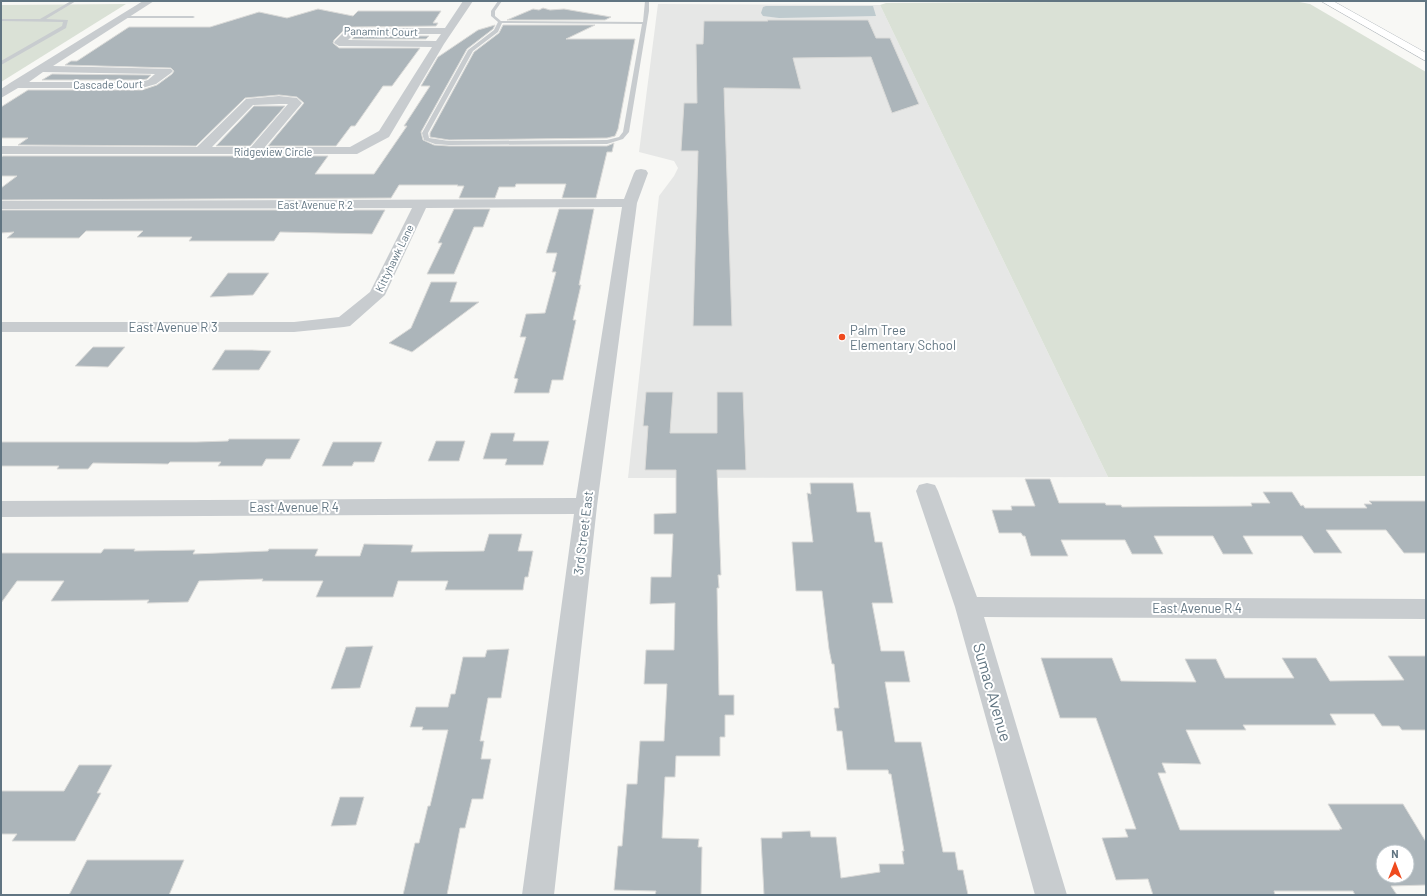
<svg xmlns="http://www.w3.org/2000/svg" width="1427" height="896" font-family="Barlow,sans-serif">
<rect width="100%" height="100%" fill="#f8f8f5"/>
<!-- built -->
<polygon fill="#e6e7e6" points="658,4 880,5 1108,477 628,478 659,196 674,176 678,168 674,161 639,152"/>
<!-- green -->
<g fill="#dae1d6">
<polygon points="1294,1 1310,4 1426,72 1426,476 1108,477 880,5 886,3"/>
<polygon points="126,4 1,82 1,5"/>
</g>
<!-- water -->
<polygon fill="#becace" points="766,6 873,6 876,16 779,18 763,16 761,13 763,7"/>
<!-- building -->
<g fill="#acb5ba" stroke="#dadad8" fill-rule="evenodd">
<polygon points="543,8 550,10 564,9 611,17 605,20 507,20 533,9 539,10"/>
<polygon points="318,9 353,16 358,11 441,11 433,23 438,23 436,26 351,27 346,28 334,40 333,43 339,48 420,48 392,86 383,86 355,126 351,126 336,146 268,146 304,103 297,97 279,95 245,98 196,146 18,145 28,138 1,138 1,107 28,90 142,90 157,85 172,74 174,71 171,68 65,65 71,61 77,61 129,27 210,27 259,12 287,18"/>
<polygon points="767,20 868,20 876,38 890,38 919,104 892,113 871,57 793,58 801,89 724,88 732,326 693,326 698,151 681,151 684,103 697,103 696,44 703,44 704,21 768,21"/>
<polygon points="495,25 493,29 467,49 421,132 423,140 434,145 449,146 607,146 614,143 612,152 607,152 596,198 562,198 566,184 516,184 515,187 499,187 495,198 459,198 464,186 457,186 458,185 399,185 391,198 1,200 1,188 17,176 1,176 1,157 3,156 328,156 315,174 374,174 407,126 404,126 430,86 421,86 438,57 478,30"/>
<polygon points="503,25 595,25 566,39 635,39 618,129 615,136 607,138 449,140 430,137 430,133 474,52 499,33"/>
<polygon points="355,36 429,36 426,39 352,39"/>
<polygon points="52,74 151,75 147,79 141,80 42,80"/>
<polygon points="254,106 285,106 250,146 216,146"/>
<polygon points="454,209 490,209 483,227 474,227 454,274 427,274 442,243 438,243"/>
<polygon points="559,209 594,209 579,285 581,285 573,320 576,320 563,380 552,380 549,393 514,393 518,379 514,378 526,337 520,337 526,314 545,313 556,272 552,272 557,253 546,253"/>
<polygon points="1,210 385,210 372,234 280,232 274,241 189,241 192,237 137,237 143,231 86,231 79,238 7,238 14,232 1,233"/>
<polygon points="228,273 269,273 253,295 210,297"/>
<polygon points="431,282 457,282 450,302 479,302 412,352 389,343 411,328"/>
<polygon points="93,347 125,347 108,367 75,366"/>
<polygon points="225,350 252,350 271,351 259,370 212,370"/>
<polygon points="646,392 673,392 670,433 717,433 717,392 743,392 746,470 717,470 721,575 718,575 719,588 717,588 719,695 734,695 734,715 725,715 725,737 720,737 720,756 676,756 675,777 665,777 662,838 699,839 698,847 702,847 701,895 655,895 656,891 614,890 618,846 622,846 627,784 637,784 640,741 664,741 667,684 644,684 646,650 674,650 675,603 650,604 651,577 671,577 673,534 654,534 654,514 676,513 676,470 645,470 648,426 643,426"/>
<polygon points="491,433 515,433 513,441 549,441 543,465 505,465 507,459 483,459"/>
<polygon points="229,439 300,439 290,459 266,459 262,466 218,466 221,462 170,462 168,464 93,463 88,469 57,469 59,466 1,466 1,442 197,442 228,441"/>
<polygon points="436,441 465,441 459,461 428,461"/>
<polygon points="333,442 382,442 374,462 354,462 352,466 322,466"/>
<polygon points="1025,479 1050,479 1059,503 1105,503 1106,505 1121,505 1122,507 1252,506 1251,503 1270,503 1263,492 1292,492 1301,506 1303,505 1305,508 1367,508 1364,504 1372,504 1369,501 1426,501 1426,553 1404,553 1386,530 1326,530 1342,553 1314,553 1302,536 1243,536 1253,554 1223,554 1213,536 1154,536 1163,554 1132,554 1125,540 1061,540 1068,556 1031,556 1025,536 1023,536 1021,533 999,533 992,510 1012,510 1011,506 1035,506"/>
<polygon points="810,483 853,483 857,512 870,512 875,542 882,542 893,603 872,603 881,651 904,651 910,682 885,682 895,742 921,742 943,852 955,852 958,870 963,870 968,895 764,895 761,838 782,838 782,832 810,831 811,837 836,837 841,878 880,872 879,864 904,864 902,851 904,851 891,774 889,774 888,770 847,770 842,731 837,731 834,708 839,708 834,664 832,664 829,649 822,591 796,591 792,542 813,542 807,493 811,494"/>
<polygon points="489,534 522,534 518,551 533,551 528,577 525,577 523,590 445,590 448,581 398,581 393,597 316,597 323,581 262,581 263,579 199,581 188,602 147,603 149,600 51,601 64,581 17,581 1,603 1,553 101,553 104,549 135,549 134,551 195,550 193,554 268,551 269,549 318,549 315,556 360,556 364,544 413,545 411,552 484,551"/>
<polygon points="373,646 360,688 331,689 346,647"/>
<polygon points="509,649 501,698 488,698 480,741 484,741 481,759 491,759 483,799 472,799 465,828 460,828 447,895 403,895 415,843 419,843 428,806 430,806 448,730 422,730 423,727 410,727 416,707 448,707 451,694 455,694 463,657 485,657 487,650"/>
<path d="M1388,656H1426V730H1402L1399,726H1382L1374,714H1330L1336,725H1243L1246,730H1186L1201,764L1162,763L1166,773H1158L1180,830H1340L1339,829H1342L1328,804H1403L1426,842V885L1391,886L1397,895H1355L1353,891H1274L1275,895H1153L1148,879L1116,880L1102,838L1128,837L1125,829H1136L1096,718H1060L1041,658H1112L1121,681L1196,682L1185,659H1216L1225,678H1294L1282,658H1316L1330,681L1404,680ZM1383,852H1407V876H1383Z"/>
<polygon points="79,765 112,765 97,793 101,793 75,841 12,841 17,834 1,834 1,791 64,791"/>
<polygon points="340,797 364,797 356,825 331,826"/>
<polygon points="87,860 184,860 169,895 69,895"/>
</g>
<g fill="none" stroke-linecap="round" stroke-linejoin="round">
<defs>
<polygon id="secondary" points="1321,1 1333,1 1426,53 1426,61"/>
</defs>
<!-- secondary casing -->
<use href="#secondary" stroke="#b8bec2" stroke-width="1"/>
<!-- lane -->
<g fill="#c8cccf" fill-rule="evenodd">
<polygon points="71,1 76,1 46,19 68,20 66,28 1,65 1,61 62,26 63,22 1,21 1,19 40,19"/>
<path d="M498,1H502L495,11V16L501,21L643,22L645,1H649V11L629,132L623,139L607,144L449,145L435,144L424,140L422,133L468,50L494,30L498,22L491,16V11ZM502,23L642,24L623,132L619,137L607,140L449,141L429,138L428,133L473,51L498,32Z"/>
<polygon points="124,16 193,16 195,17 193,18 122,18"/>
</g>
<!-- street -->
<g fill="#c8cccf" fill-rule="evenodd">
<path d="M143,1H154L53,66L171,69L173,71L171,73L156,84L142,88H18L1,98V89L10,83ZM43,72L155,74L148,80L141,82H29Z"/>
<path d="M463,1H473L444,44L389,137L357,154H1V146L197,147L246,99L279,96L297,98L302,103L265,147H350L379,131L432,47L339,46L334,43L335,41L347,29L351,28H445ZM354,34H441L436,41L348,40ZM279,104H288L251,147H212L253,105Z"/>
<polygon points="641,169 646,170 648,173 637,203 597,506 554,895 522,895 574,514 1,517 1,501 576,498 622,207 426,208 385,295 350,326 344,327 294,332 1,332 1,322 294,322 339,317 370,292 412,208 1,209 1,201 624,199 634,173 636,170"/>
<polygon points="927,483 935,485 938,491 977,597 1426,599 1426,619 984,617 1067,895 1035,895 955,607 916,491 919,485"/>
</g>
<!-- secondary -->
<use href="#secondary" fill="#fff" fill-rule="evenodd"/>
</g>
<!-- markers -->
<circle fill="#ef4a1e" stroke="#fff" stroke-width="1.5" cx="842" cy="337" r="4"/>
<g text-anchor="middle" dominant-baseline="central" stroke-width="4" stroke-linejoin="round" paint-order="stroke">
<!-- far-street labels -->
<g font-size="11" fill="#617582" stroke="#fff">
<text transform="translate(381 31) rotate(1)">Panamint Court</text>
<text transform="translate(108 84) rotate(-1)">Cascade Court</text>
<text x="273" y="151">Ridgeview Circle</text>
<text x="315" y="204">East Avenue R 2</text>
<text transform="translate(394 258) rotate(-64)">Kittyhawk Lane</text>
</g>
<!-- street labels -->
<g font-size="13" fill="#617582" stroke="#fff">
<text x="173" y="327">East Avenue R 3</text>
<text x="294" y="507">East Avenue R 4</text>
<text transform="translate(583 533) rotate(-83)">3rd Street East</text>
<text x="1197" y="608">East Avenue R 4</text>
</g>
<!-- poi labels -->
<g font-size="13" fill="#617582" stroke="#fff" text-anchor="start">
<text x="850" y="330">Palm Tree<tspan x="850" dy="15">Elementary School</tspan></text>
</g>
<!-- near-street labels -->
<g font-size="16" fill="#617582" stroke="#fff">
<text transform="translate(993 692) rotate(74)">Sumac Avenue</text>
</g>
</g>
<!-- border -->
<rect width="1427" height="896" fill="none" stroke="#617582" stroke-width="4"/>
<!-- north arrow -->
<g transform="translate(1395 864)"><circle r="19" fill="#ffffff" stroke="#c0c8cd"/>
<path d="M0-3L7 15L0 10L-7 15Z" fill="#ef4a1e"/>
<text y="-6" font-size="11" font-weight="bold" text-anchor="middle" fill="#617582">N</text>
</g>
</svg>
